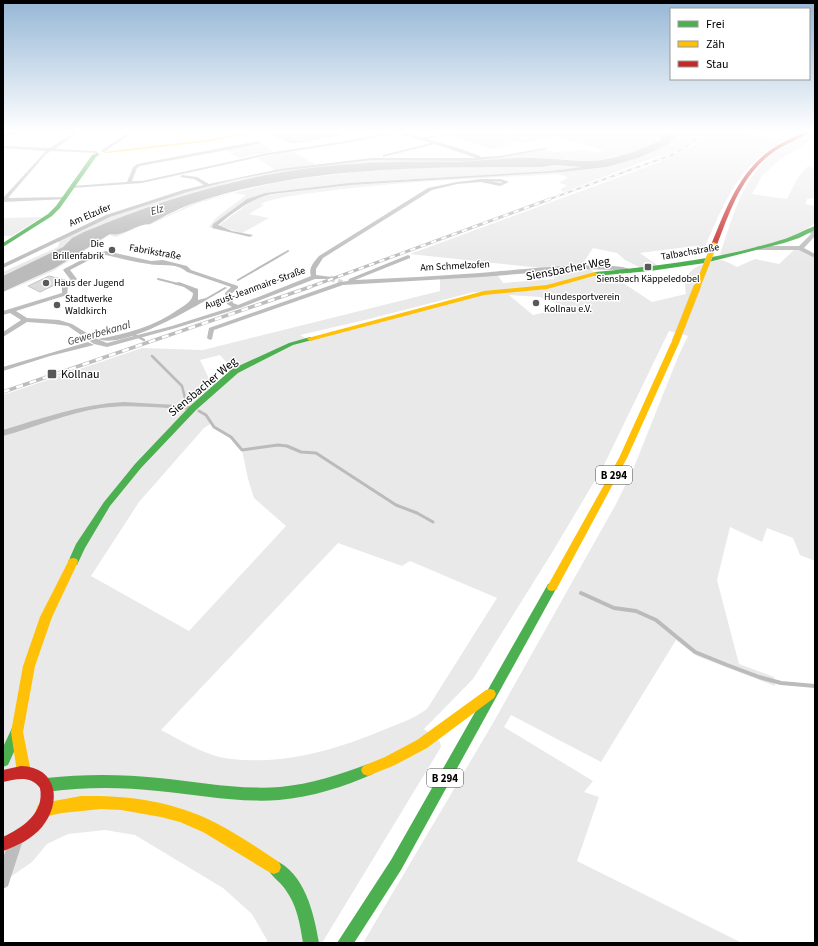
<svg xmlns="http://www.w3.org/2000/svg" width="818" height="946" font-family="'Source Sans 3',sans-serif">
<rect width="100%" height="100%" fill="#fff"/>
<!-- green -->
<g fill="#e9e9e9" fill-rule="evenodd">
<polygon points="468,131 658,131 661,135 660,140 653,144 621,155 596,161 537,158 460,162 355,164 278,173 238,182 100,225 72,238 63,247 3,276 3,272 58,247 59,243 57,239 92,223 196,188 275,170 257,158 292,151 316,165 282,169 372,159 471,160 499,158 543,150 555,152 585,150 596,152 604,150 557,137 525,143 515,141 504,141 512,144 491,149 448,135"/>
<path d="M672,131H700L691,141L675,152L650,159L564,192L560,190L567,185L559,183L568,177L558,174C479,179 398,181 320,192C300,195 279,196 260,204L264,205L249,214L269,218L242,233L218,226L253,200L267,195L351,185L562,172L607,167L641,157L658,149L668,144L677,135Z"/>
<path d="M706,131H733L780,139L797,131H802C742,157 729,192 704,249L695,246L640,253L657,265L641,268L625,260L617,253L593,248L582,265L588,267L596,274L608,273L652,302L686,294C682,274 693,266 711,262C714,262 717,260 720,260C725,260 733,265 737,267L755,259L779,264L795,249H798L815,256V561L800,555L793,538L767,528L762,542L730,527L717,580L739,664L774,677L775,686L697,656L676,640L601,762L511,715L504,727L593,781L584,792L599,797L577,861L742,943H363L493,723L616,504L632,472L678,357L688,336L669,331L603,467L553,551L473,679L424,729L440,742L441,747L322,943H266L267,940L252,914L223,888L135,835L105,830L68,834L47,844L32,862L3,882V395L142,348L203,350L440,291V277L497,274L503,283L555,279L541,268L410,254L657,163L692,146ZM474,292L484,293L307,339L300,335L365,320ZM509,295L540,297L568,307L533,315ZM220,355L235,372L221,384L210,381L200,360ZM212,423L214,427L231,437L242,450L248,479L254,498L286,526L189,631L91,576L139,502L204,428ZM338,543L402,566L410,561L497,598L427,709C413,719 399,724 383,730C336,750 283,765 231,759C206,756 184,742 161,730Z"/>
<path d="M815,131V138L779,160L762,176L752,194L787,199L797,179L808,166L815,168V198L807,199L805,204L815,206V223C789,243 754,247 722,255L720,254C736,208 744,168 790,143C798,138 806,133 815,131Z"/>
<polygon points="260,143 274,151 239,158 224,149"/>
<path d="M555,165L581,167L551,171L348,183L265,193L247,199L213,224L212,228L209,227L216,218L246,195L234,193L198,203L149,225L145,224L116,237L109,235L53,271L3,293L55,268L110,234C124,237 135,224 150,224L196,202L281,181L380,169Z"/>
<polygon points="42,217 12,236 3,236 3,218"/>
</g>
<!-- water -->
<g fill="#bbb">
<path d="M658,131H672L677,135L668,144L658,149L641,157L607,167L562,172L351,185L272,194C252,198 234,212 218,225L232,231L253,235L250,237L212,228L213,224L247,199L265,193L348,183L551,171L581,167L555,165L541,167C425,167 308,166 197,202C181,207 165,216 150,224C135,224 124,237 110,234L55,268L3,292V276L63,247L72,238L84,232C169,196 262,169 355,164C389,161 424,162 458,162C477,161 496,159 516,158C541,157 566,161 591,161C609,161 645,149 660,140L661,135Z"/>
<path d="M179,282L198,289V300L206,298L225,287L227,288C201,303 126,350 98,339C127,334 155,326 179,309C185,305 193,301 193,293L184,287L173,284Z"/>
<polygon points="88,342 94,345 50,356 3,371 3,367"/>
</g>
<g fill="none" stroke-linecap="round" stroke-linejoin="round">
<!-- stream-far4 -->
<polyline stroke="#bbb" stroke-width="1.5" points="3,135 20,131"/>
<!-- stream-far3 -->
<g stroke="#bbb" stroke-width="2">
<polyline points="158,279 178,284"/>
<polyline points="238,280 288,251"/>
</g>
<!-- stream-far2 -->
<g stroke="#bbb" stroke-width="2.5">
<polyline points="133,334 144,340"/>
<polyline points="152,356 182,386 185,398"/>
</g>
<!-- stream-far1 -->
<polyline stroke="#bbb" stroke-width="3" points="199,411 206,415 214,427 231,437 242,450 278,445 287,446 301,452 316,453 396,505 417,513 433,522"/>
<!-- stream -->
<polyline stroke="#bbb" stroke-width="4" points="581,593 614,608 636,611 656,620 695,652 727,665 759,677 781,683 815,686"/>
</g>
<!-- building -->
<g fill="#dcdcdc" stroke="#c4c4c4">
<polygon points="268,131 295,131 303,134 317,131 339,131 340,135 293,143 267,133"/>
<polygon points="49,276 65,280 40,292 28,286"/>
</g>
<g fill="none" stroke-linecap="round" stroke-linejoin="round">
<!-- street-tunnel -->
<polyline stroke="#d9d9d9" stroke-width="5.5" stroke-dasharray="5.5 3" stroke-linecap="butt" points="330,278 342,283"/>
<!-- street -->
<g fill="#bdbdbd" fill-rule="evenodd">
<polygon points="22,131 27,131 3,137 3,135"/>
<polygon points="76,131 80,131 55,149 97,151 98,153 51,151 45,155 8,198 65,197 67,198 67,199 3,202 3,198 46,151 3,148 3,146 50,148"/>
<polygon points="131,131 135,131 104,152 102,152 102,150"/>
<polygon points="150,131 180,131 178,132"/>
<polygon points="399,131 405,131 402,132 423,138 460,131 459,132 427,139 458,148 480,156 480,157 500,156 545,148 547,149 500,158 466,161 372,160 280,171 233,180 187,192 110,217 3,268 3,264 106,215 183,190 204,185 194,179 180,177 182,175 197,177 209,184 280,169 372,158 476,158 435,144 383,157 383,155 431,143 397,133 346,143 268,155 142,183 72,188 70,187 72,186 127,182 133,167 137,164 259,141 260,143 248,146 140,166 137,168 132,181 142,181 268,153 346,141"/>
<path d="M481,179H501L509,182L500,186L481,182L457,184L432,190L323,258L316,269V275L332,277V279H315L240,308L176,328L107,347L94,344L68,326L54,324L27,322L3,337V332L21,320L10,313L3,315V311L62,293V285L70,279L63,270L64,269L91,255L106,251L151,261L163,260L187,266L191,270L238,286V288L231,294L233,303L238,305L311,276C308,268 314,262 319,256L428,188L457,182ZM491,181L503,182L500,183ZM106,255C120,258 134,262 149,264C161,267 176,262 187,272L231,287L225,293L227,304L232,307L172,326L107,343L95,338L72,324L59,320L27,318L16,311L67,295L68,286L77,279L70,270L95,257Z"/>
<polygon points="809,230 813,230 815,232 815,236 804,248 815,254 815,258 799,250 758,250 755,248 758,246 799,246 811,234 808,231"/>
<path d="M408,255L410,256V258L355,280C397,278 439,276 480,273C508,271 615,258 634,271L631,273L619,270L582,269L481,277L343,285L214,330L212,339L210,340L207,338L209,328L340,282L348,281L349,279Z"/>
<path d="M124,402L193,406L197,408L193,410C163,408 131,404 101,408C67,413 36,427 3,436V430C43,418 82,404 124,402Z"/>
<polygon points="16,833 21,835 23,840 8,886 3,889 3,858 11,835"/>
</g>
<!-- fast -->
<g fill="#4caf50" fill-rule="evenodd">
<polygon points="97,153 100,154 96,157 60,208 52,216 3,247 3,243 48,214 56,206 92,155"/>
<path d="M815,226V230L799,238L784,243L705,263L650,271L595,276L592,274L595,272C658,266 721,259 781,240C793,237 803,230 815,226Z"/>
<polygon points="310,337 313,339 312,340 293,345 238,373 196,410 141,468 110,506 85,548 77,565 69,565 68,562 76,544 104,502 135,464 190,406 232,369 289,343"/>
<polygon points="552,583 556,584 557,587 401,870 354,943 337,943 391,860 548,584"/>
<polygon points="17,726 22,728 23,732 8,765 3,767 3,747 12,728"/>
<path d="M368,764L373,766L375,770L373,774C343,787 312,797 279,800C239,803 199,795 158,791C121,787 83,787 46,792L41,790L39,785L41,780L46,778C84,774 121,774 159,778C199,782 239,790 280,787C311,784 339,775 368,764Z"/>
<path d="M274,860C305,872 314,914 319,943H303C300,924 297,905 285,889C280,881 270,876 267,867L269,862Z"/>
</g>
<!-- slow -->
<g fill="#ffc107" fill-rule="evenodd">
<polygon points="260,131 266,131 205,142 106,153 104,152 205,140"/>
<polygon points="595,272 597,273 597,275 547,289 484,295 310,341 307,339 308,338 484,291 547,285"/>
<polygon points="675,341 679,343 627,458 556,590 552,591 548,590 547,587 619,458 671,343"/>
<polygon points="73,558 77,559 78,562 52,617 35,666 23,732 31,772 29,776 24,778 19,776 17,772 11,732 23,666 40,617 68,562 69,559"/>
<polygon points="490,689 494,690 496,694 494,698 427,748 395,765 368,776 363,774 361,770 363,766 385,757 417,740 486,690"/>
<path d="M81,796C127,795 173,801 214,822C237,834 258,848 279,862L281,867L279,872L274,874L269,872L203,832L180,822L161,817L121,810L101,809L62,813L43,817L38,815L36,810L38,805L43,803Z"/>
</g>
<!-- jam -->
<g fill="#c62828" fill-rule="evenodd">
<path d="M807,131H811C799,140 783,144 771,154C741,177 730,211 717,245L712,246L711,245C725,211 738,174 769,151C780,143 794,137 807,131Z"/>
<path d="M21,766C58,767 62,803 42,827C32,839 17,846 3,851V837C22,828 45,813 40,788C31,775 16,779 3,782V770Z"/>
</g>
<defs>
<polyline id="rail-far2" points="547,200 674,154 693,142 703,131"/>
<polyline id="rail-far1" points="307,288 550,199"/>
<polyline id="rail" points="3,392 310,287"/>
</defs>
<!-- rail-far2 casing -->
<use href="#rail-far2" stroke="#bdbdbd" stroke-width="2"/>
<!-- rail-far1 casing -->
<use href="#rail-far1" stroke="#bdbdbd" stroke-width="3"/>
<!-- rail casing -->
<use href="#rail" stroke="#bdbdbd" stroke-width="3.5"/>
<!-- rail-far2 -->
<use href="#rail-far2" stroke="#fff" stroke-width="1.5" stroke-dasharray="4.5" stroke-linecap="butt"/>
<!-- rail-far1 -->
<use href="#rail-far1" stroke="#fff" stroke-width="2" stroke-dasharray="5.5" stroke-linecap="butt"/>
<!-- rail -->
<use href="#rail" stroke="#fff" stroke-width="2.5" stroke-dasharray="7" stroke-linecap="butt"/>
<defs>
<polyline id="slow-bridge-far1" points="697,288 714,245"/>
<polyline id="slow-bridge" points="675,343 697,287"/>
</defs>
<!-- slow-bridge-far1 casing -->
<use href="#slow-bridge-far1" stroke="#dbdbdb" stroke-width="6" stroke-linecap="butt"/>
<!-- slow-bridge casing -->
<use href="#slow-bridge" stroke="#dbdbdb" stroke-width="8" stroke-linecap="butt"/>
<!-- slow-bridge-far1 -->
<use href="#slow-bridge-far1" stroke="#ffc107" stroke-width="5.5"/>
<!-- slow-bridge -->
<use href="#slow-bridge" stroke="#ffc107" stroke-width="7"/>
</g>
<!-- sky -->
<linearGradient id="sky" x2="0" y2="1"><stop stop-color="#96b7d6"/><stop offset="0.5" stop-color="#fff"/><stop offset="1" stop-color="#fff" stop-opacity="0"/></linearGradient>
<rect width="818" height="263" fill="url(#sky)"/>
<!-- markers -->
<g fill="#595959" stroke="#fff" stroke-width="1.5">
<circle cx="112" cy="250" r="4"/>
<rect x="644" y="263" width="8" height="8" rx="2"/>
<circle cx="46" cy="283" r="4"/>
<circle cx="536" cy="303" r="4"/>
<circle cx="57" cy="305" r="4"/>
<rect x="47" y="369" width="10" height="10" rx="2"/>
</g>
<g text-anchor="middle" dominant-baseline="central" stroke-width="3" stroke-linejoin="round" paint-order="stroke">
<!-- far-street labels -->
<g font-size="10" fill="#000" stroke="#fff">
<text transform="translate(90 215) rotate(-23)">Am Elzufer</text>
<text transform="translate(155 252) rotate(10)">Fabrikstraße</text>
<text transform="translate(690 252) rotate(-10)">Talbachstraße</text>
<text transform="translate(455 266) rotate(-3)">Am Schmelzofen</text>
<text transform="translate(255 288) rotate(-20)">August-Jeanmaire-Straße</text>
</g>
<!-- far-poi labels -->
<g font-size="10" fill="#000" stroke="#fff" text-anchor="start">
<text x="104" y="244" text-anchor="end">Die<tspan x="104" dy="12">Brillenfabrik</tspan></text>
<text x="648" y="279" text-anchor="middle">Siensbach Käppeledobel</text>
<text x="54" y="283">Haus der Jugend</text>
<text x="544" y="297">Hundesportverein<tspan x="544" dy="12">Kollnau e.V.</tspan></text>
<text x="65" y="299">Stadtwerke<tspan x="65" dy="12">Waldkirch</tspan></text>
</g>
<!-- far-water labels -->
<g font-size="11" font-style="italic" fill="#3f3f3f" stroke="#fff">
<text transform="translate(157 210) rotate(-16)">Elz</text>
<text transform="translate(99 333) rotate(-16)">Gewerbekanal</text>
</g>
<!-- shield labels -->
<g fill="#fff" stroke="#4c4c4c" stroke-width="1">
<rect x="596" y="466" width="36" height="18" rx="3"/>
<rect x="427" y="769" width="36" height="18" rx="3"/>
</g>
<g font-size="11" font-weight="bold" fill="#000">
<text x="614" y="475">B 294</text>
<text x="445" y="778">B 294</text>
</g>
<!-- street labels -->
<g font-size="12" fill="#000" stroke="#fff">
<text transform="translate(568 269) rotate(-11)">Siensbacher Weg</text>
<text transform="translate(203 387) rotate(-40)">Siensbacher Weg</text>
</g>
<!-- poi labels -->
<g font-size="12" fill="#000" stroke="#fff" text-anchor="start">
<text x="61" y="374">Kollnau</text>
</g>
</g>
<!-- border -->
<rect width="818" height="946" fill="none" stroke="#000000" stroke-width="8"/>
<!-- legend -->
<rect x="670" y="8" width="140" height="72" fill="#ffffff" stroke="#999999"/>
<rect x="678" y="21" width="20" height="6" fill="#4caf50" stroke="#999999"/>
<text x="706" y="28" font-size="12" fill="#000000">Frei</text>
<rect x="678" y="41" width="20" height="6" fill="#ffc107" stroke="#999999"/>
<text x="706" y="48" font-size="12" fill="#000000">Zäh</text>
<rect x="678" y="61" width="20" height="6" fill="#c62828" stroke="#999999"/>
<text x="706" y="68" font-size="12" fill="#000000">Stau</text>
</svg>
